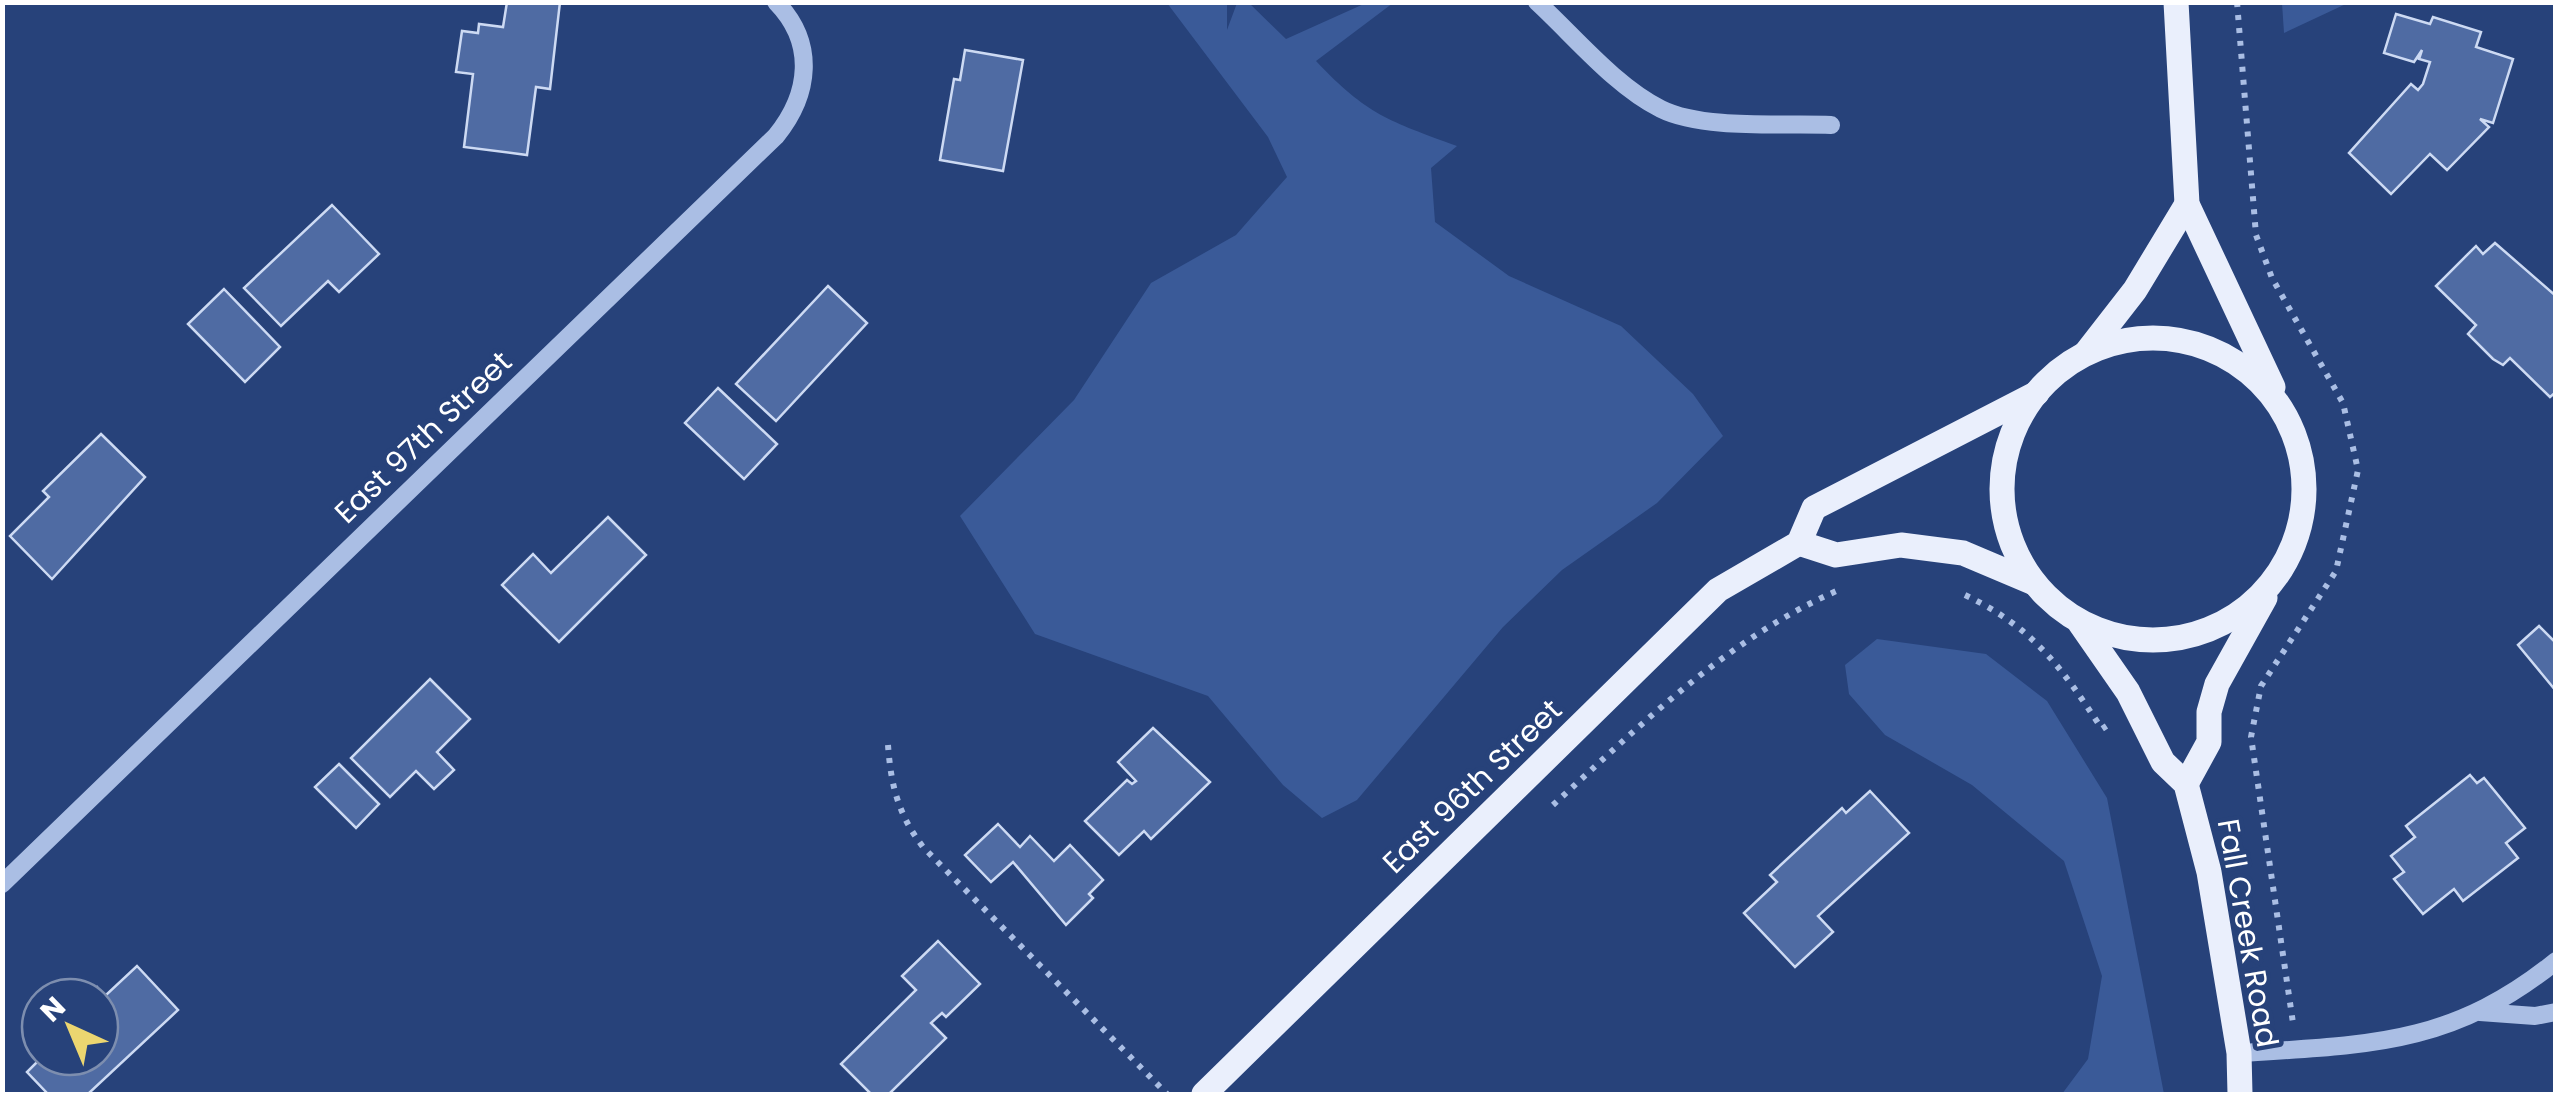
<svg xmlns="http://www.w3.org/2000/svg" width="2558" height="1097" font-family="Poppins,sans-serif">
<rect width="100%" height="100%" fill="#27427a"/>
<!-- green -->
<g fill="#3a5a98">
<path d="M1167,3H1227V30L1237,3H1249L1286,39L1366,3H1393L1316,61C1367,115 1389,121 1457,146L1431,168L1435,222L1509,276L1621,326L1693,394L1723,436L1657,503L1562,570L1503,627L1357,800L1322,818L1283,785L1208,696L1035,634L960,516L1074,400L1151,283L1236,235L1287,177L1268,137Z"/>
<polygon points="2282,3 2282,2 2348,3 2284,33"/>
<polygon points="1877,639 1986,654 2047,701 2107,798 2164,1094 2062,1094 2088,1059 2102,976 2064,861 1972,785 1885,735 1849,694 1845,665"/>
</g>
<!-- building -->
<g fill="#4f6ba3" stroke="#cddaf3" stroke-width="2.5">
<polygon points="507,2 560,2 550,89 536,87 527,155 464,147 473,74 456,72 462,31 478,33 479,24 503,27"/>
<polygon points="2396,14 2430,24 2433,17 2481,32 2476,47 2513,59 2493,123 2480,119 2489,127 2447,170 2430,154 2391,194 2349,153 2411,84 2418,90 2423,84 2430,62 2419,59 2422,50 2414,62 2384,53"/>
<polygon points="965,50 1023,60 1003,171 940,160 954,79 960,80"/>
<polygon points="332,205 379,254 339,292 328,281 281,326 244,288"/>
<polygon points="2495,243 2556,296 2556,392 2550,397 2510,358 2503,365 2493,359 2468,334 2476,325 2436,286 2476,246 2483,254"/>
<polygon points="828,286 867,323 776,421 736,384"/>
<polygon points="224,289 280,347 245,382 188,324"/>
<polygon points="718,388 777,444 744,479 685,423"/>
<polygon points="101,434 145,477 52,579 10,536 49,497 43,491"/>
<polygon points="608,517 646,555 559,642 502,585 533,554 551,573"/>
<polygon points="2539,626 2556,643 2556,691 2518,645"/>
<polygon points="430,679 470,719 437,752 454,770 434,789 416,771 390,797 351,758"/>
<polygon points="1153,728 1210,782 1151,839 1144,831 1119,855 1085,821 1127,780 1132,784 1136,781 1118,762"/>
<polygon points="339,764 379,804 356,828 315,787"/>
<polygon points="2470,775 2477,783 2484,778 2525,828 2506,843 2518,858 2463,901 2454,889 2423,914 2394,879 2404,872 2391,856 2415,837 2406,826"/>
<polygon points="1870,791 1909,833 1818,916 1833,932 1795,967 1744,913 1777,882 1770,875 1842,808 1846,813"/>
<polygon points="998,824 1020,847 1030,836 1054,861 1070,845 1103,880 1089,894 1093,898 1066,925 1013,862 991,882 965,855"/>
<polygon points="938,941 980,984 946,1017 942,1013 931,1023 946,1038 889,1094 871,1094 841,1064 916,990 902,976"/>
<polygon points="137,966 178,1010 88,1094 48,1094 27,1072 42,1057 100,1057 100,997 86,997 97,987 105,996"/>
</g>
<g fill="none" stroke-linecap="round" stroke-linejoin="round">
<!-- path -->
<g stroke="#aabee4" stroke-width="6" stroke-dasharray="5 8" stroke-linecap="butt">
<polyline points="2237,2 2256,235 2272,278 2343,403 2358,470 2336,571 2261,686 2251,737 2293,1023"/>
<path d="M1965,595C2034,628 2061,667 2102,729L2108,725"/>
<path d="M888,745C891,786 898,814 923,847L1167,1094"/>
<path d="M1553,805C1642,724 1729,637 1841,589"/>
</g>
<!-- minor -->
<g stroke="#aabee4" stroke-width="18">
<path d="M1537,2C1575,37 1615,86 1661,109C1703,130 1784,123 1831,125"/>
<path d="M2,884L776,136C810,94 816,43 776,2"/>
<polyline points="2480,1012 2535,1016 2556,1012"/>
<path d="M2239,1053C2367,1045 2451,1046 2556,961"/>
</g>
<!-- major -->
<g stroke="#eaeffc" stroke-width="25">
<polyline points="2176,2 2187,204 2273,387"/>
<circle cx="2153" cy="489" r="151"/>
<polyline points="2086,353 2135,290 2187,204"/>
<polyline points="1799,543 1836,555 1901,545 1963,553 2034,583"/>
<polyline points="2080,623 2128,692 2163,762 2186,784 2209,872 2239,1053 2240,1094"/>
<polyline points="2186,784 2209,742 2209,712 2217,684 2265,598"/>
<polyline points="1204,1094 1718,590 1799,543 1814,508 2037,393"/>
</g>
</g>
<g text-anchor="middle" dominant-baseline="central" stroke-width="9" stroke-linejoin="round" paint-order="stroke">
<!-- street labels -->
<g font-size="30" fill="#fff" stroke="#27427a">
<text transform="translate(423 437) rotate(-44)">East 97th Street</text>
<text transform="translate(1472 786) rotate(-44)">East 96th Street</text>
<text transform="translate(2248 933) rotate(80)">Fall Creek Road</text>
</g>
</g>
<!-- border -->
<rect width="2558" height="1097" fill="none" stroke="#ffffff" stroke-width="10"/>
<!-- north arrow -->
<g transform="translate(70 1027) rotate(316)"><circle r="48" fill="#27427a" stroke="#7d8eaf" stroke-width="2.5"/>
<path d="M0-8L18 38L0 25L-18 38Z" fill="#ecd670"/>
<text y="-15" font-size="28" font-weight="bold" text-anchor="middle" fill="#ffffff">N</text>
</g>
</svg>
